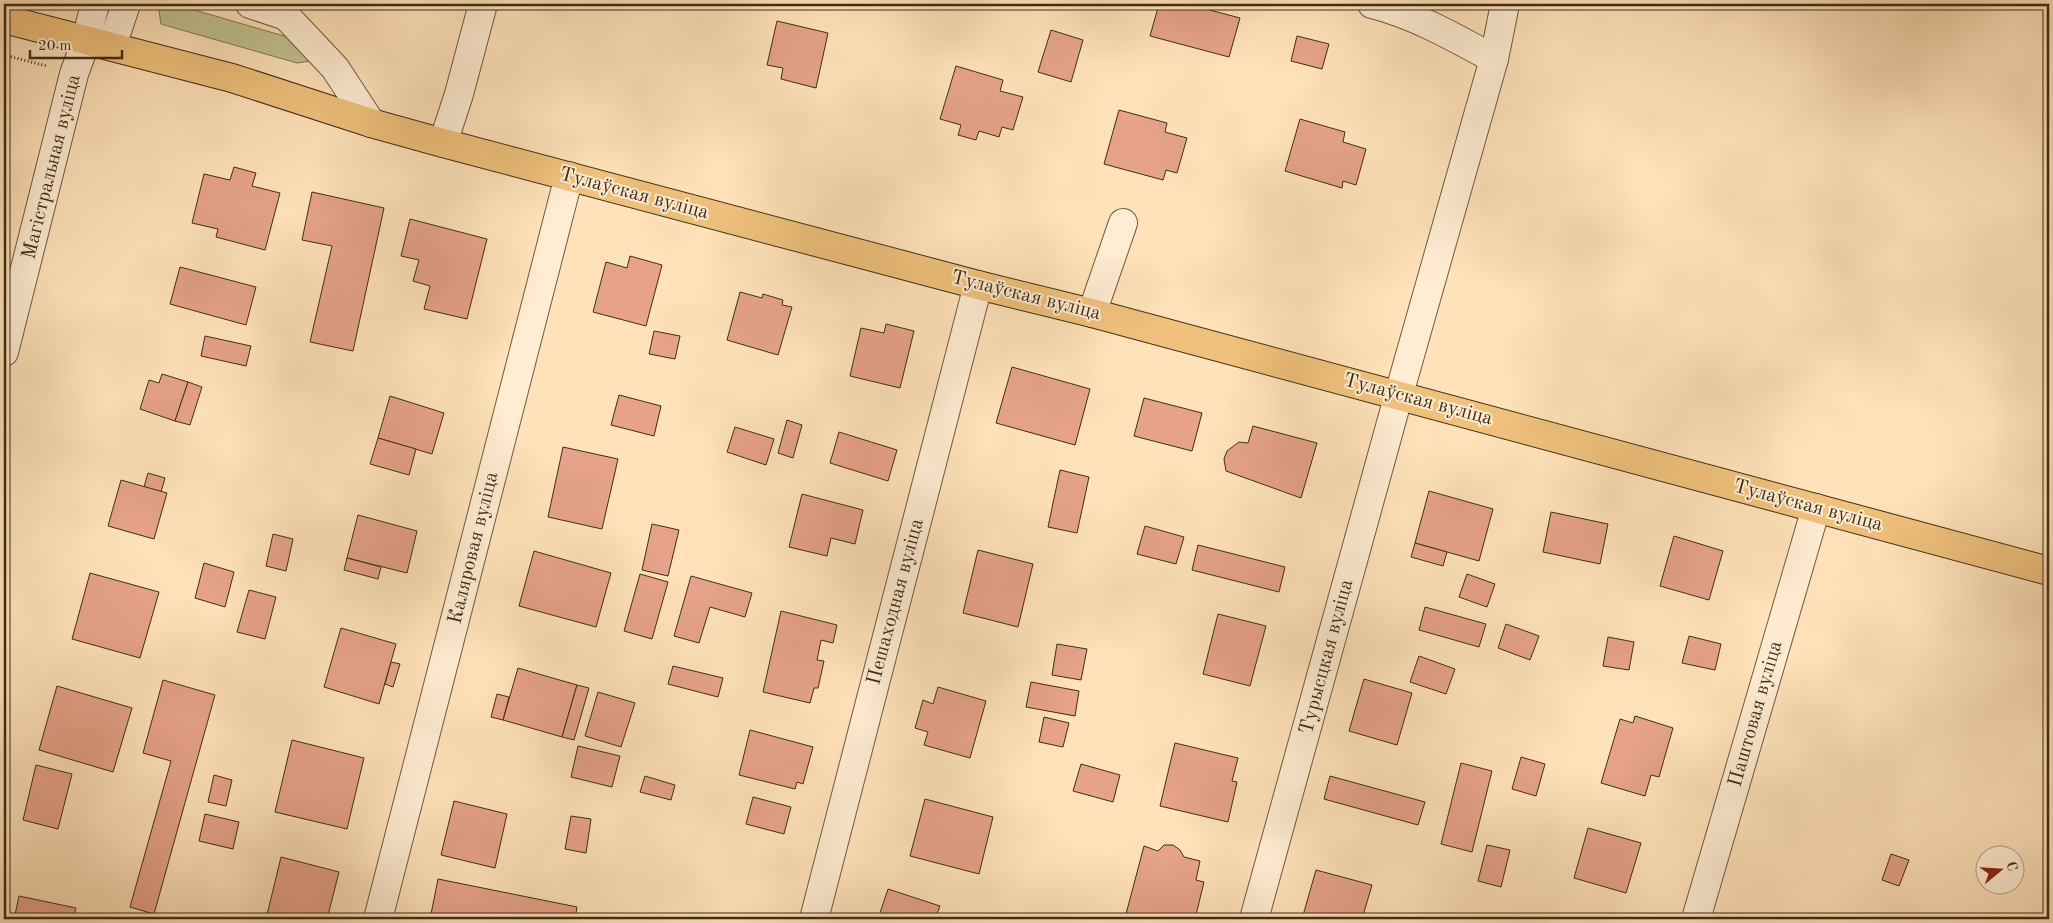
<svg xmlns="http://www.w3.org/2000/svg" width="2053" height="923" font-family="'Old Standard TT',serif">
<rect width="100%" height="100%" fill="#ffe2b9"/>
<filter id="stains"><feTurbulence type="fractalNoise" baseFrequency=".004" numOctaves="4"/><feColorMatrix values="0 0 0 0 .2 0 0 0 0 .09 0 0 0 0 .02 0 0 0 .5 -.17"/></filter>
<radialGradient id="worn" r=".72"><stop offset=".6" stop-color="#630" stop-opacity="0"/><stop offset="1" stop-color="#630" stop-opacity=".3"/></radialGradient>
<!-- green -->
<polygon fill="#c1c38f" stroke="#807852" points="165,4 174,4 301,41 311,61 297,63 161,24 159,11"/>
<!-- building -->
<g fill="#e6a28b" stroke="#3e2d16">
<polygon points="1159,4 1187,4 1240,18 1229,57 1150,36"/>
<polygon points="777,21 828,33 816,88 781,79 783,68 767,65"/>
<polygon points="1051,30 1083,40 1071,82 1038,72"/>
<polygon points="1297,36 1329,44 1322,69 1291,61"/>
<polygon points="956,66 1003,80 1000,91 1023,97 1013,130 1002,127 999,137 979,131 976,140 958,135 961,125 940,119"/>
<polygon points="1119,110 1167,123 1165,132 1187,138 1177,173 1166,170 1163,180 1104,164"/>
<polygon points="1300,119 1345,132 1343,142 1366,149 1356,185 1343,181 1342,188 1285,171"/>
<polygon points="234,167 256,173 252,186 280,193 265,250 216,237 218,229 192,223 204,174 230,180"/>
<polygon points="312,192 384,208 353,351 310,342 332,246 302,240"/>
<polygon points="410,219 487,239 467,319 424,309 430,286 413,281 419,260 401,256"/>
<polygon points="630,256 662,265 646,326 593,312 606,262 627,268"/>
<polygon points="180,267 256,287 246,325 170,304"/>
<polygon points="740,292 762,298 763,294 783,300 782,305 792,307 778,355 727,340"/>
<polygon points="886,324 914,331 900,388 850,376 861,328 884,333"/>
<polygon points="654,331 680,336 675,359 649,354"/>
<polygon points="205,336 251,346 246,366 201,356"/>
<polygon points="1012,367 1090,389 1075,445 996,423"/>
<polygon points="162,374 188,382 175,421 140,409 149,380 159,383"/>
<polygon points="188,382 202,387 190,425 175,421"/>
<polygon points="619,395 661,406 654,436 611,425"/>
<polygon points="390,396 444,413 432,454 378,438"/>
<polygon points="1144,398 1202,413 1192,451 1134,436"/>
<polygon points="787,420 802,425 793,458 778,453"/>
<polygon points="1253,426 1317,443 1301,498 1226,471 1224,459 1227,451 1239,442 1248,443"/>
<polygon points="735,427 774,439 766,465 727,452"/>
<polygon points="839,432 897,450 888,481 830,463"/>
<polygon points="378,438 416,449 409,475 370,464"/>
<polygon points="563,447 618,459 602,529 548,517"/>
<polygon points="1060,470 1089,477 1077,533 1048,527"/>
<polygon points="148,473 165,478 161,492 144,487"/>
<polygon points="121,480 167,493 154,539 108,526"/>
<polygon points="1429,491 1493,509 1479,561 1415,543"/>
<polygon points="802,494 863,510 855,544 831,538 827,556 789,547"/>
<polygon points="1551,512 1608,524 1600,564 1543,552"/>
<polygon points="358,515 417,531 407,573 347,558"/>
<polygon points="652,524 679,530 668,576 642,570"/>
<polygon points="1145,526 1184,537 1176,564 1137,554"/>
<polygon points="273,534 293,539 286,571 266,566"/>
<polygon points="1674,536 1723,551 1709,600 1660,586"/>
<polygon points="1415,543 1447,552 1443,566 1411,557"/>
<polygon points="1198,545 1285,567 1279,592 1192,570"/>
<polygon points="978,550 1033,564 1018,627 963,613"/>
<polygon points="534,551 611,573 596,627 519,606"/>
<polygon points="347,558 381,567 378,579 344,570"/>
<polygon points="204,563 234,572 225,607 195,598"/>
<polygon points="90,573 159,592 140,658 72,639"/>
<polygon points="640,574 668,582 652,639 624,631"/>
<polygon points="1467,574 1495,584 1487,607 1459,597"/>
<polygon points="691,576 752,593 745,617 710,607 699,643 674,636"/>
<polygon points="249,590 276,597 265,639 237,632"/>
<polygon points="1425,607 1486,624 1479,647 1419,630"/>
<polygon points="781,611 837,625 833,643 821,640 817,660 824,661 818,688 814,688 810,703 763,692"/>
<polygon points="1218,614 1266,626 1250,686 1203,674"/>
<polygon points="1506,624 1539,636 1530,660 1498,648"/>
<polygon points="341,628 396,644 379,704 324,687"/>
<polygon points="1689,636 1721,644 1715,670 1682,663"/>
<polygon points="1608,637 1634,642 1629,670 1603,666"/>
<polygon points="1057,644 1087,649 1081,680 1052,675"/>
<polygon points="1419,656 1455,669 1446,694 1410,682"/>
<polygon points="391,662 400,664 393,687 385,684"/>
<polygon points="673,666 723,678 718,697 668,684"/>
<polygon points="518,668 577,685 562,737 503,720"/>
<polygon points="1364,679 1412,693 1397,745 1349,731"/>
<polygon points="163,680 215,695 154,914 130,907 171,761 143,753"/>
<polygon points="1031,682 1079,691 1075,716 1026,707"/>
<polygon points="577,685 589,688 574,740 562,737"/>
<polygon points="57,686 132,708 113,772 39,750"/>
<polygon points="938,687 986,701 970,758 924,745 928,732 915,728 923,700 933,704"/>
<polygon points="598,692 635,703 621,747 585,736"/>
<polygon points="497,694 509,697 503,720 491,717"/>
<polygon points="1635,716 1673,728 1659,777 1651,775 1645,796 1601,783 1620,719 1633,723"/>
<polygon points="1044,717 1069,723 1063,747 1039,742"/>
<polygon points="750,730 813,747 803,784 797,782 795,789 739,775"/>
<polygon points="292,740 364,758 347,829 275,812"/>
<polygon points="1175,743 1238,758 1232,781 1237,782 1228,822 1160,806"/>
<polygon points="578,746 620,756 612,787 571,777"/>
<polygon points="1521,757 1545,764 1536,796 1512,789"/>
<polygon points="1461,763 1492,771 1472,852 1441,844"/>
<polygon points="1081,764 1120,775 1113,802 1073,791"/>
<polygon points="36,765 72,774 58,829 23,820"/>
<polygon points="214,775 232,780 226,806 208,802"/>
<polygon points="645,776 675,785 671,800 640,792"/>
<polygon points="1330,776 1425,802 1418,825 1324,799"/>
<polygon points="753,797 791,807 784,834 746,824"/>
<polygon points="925,799 993,817 979,874 910,856"/>
<polygon points="454,801 507,814 495,868 441,855"/>
<polygon points="205,814 239,822 233,849 199,841"/>
<polygon points="571,816 591,819 586,853 565,849"/>
<polygon points="1588,828 1641,843 1626,893 1574,878"/>
<polygon points="1164,845 1173,845 1180,850 1184,857 1200,861 1196,880 1204,882 1195,919 1147,919 1126,914 1144,846 1158,851"/>
<polygon points="1487,845 1510,850 1501,887 1478,881"/>
<polygon points="1891,854 1909,860 1899,886 1882,880"/>
<polygon points="281,857 339,872 327,919 266,919"/>
<polygon points="1316,870 1372,885 1362,919 1302,919"/>
<polygon points="438,879 577,907 575,919 430,919"/>
<polygon points="888,889 940,906 935,919 878,919"/>
<polygon points="19,896 76,908 73,919 4,919 4,912 15,915"/>
<polygon points="1425,913 1444,919 1423,919"/>
<polygon points="1046,914 1067,919 1045,919"/>
</g>
<g fill="none" stroke-linecap="round" stroke-linejoin="round">
<defs>
<g id="minor">
<polyline points="250,4 286,16 335,68 371,123"/>
<path d="M1372,4C1415,15 1454,37 1494,59"/>
<polyline points="112,46 126,4"/>
<polyline points="443,143 459,94 483,4"/>
<polyline points="1092,313 1123,223"/>
<polyline points="4,352 74,74 86,41 95,4"/>
<polyline points="378,919 569,176"/>
<polyline points="814,919 978,285"/>
<polyline points="1254,919 1399,394 1494,59 1505,4"/>
<polyline points="1696,919 1816,508"/>
</g>
<polyline id="major" points="4,19 232,78 371,123 443,143 978,285 1092,313 2049,571"/>
</defs>
<!-- minor casing -->
<use href="#minor" stroke="#6e5a3f" stroke-width="30"/>
<!-- major casing -->
<use href="#major" stroke="#3e2d16" stroke-width="30"/>
<!-- path -->
<polyline stroke="#3e2d16" stroke-width="3" stroke-dasharray="1 2.5" stroke-linecap="butt" points="4,55 47,66"/>
<!-- minor -->
<use href="#minor" stroke="#ffecd2" stroke-width="28"/>
<!-- major -->
<use href="#major" stroke="#f0c17c" stroke-width="28"/>
</g>
<g text-anchor="middle" dominant-baseline="central" stroke-width="4" stroke-linejoin="round" paint-order="stroke">
<!-- street labels -->
<g font-size="20" fill="#3e2d16" stroke="#ffecd2">
<text transform="translate(52 167) rotate(-76)">Магістральная вуліца</text>
<text transform="translate(634 194) rotate(15)">Тулаўская вуліца</text>
<text transform="translate(1026 296) rotate(14)">Тулаўская вуліца</text>
<text transform="translate(1418 400) rotate(15)">Тулаўская вуліца</text>
<text transform="translate(1808 506) rotate(15)">Тулаўская вуліца</text>
<text transform="translate(474 548) rotate(-76)">Каляровая вуліца</text>
<text transform="translate(896 602) rotate(-75)">Пешаходная вуліца</text>
<text transform="translate(1327 657) rotate(-75)">Турысцкая вуліца</text>
<text transform="translate(1756 714) rotate(-74)">Паштовая вуліца</text>
</g>
</g>
<!-- margin -->
<rect width="2053" height="923" fill="none" stroke="#ffe2b9" stroke-width="20"/>
<rect x="5" y="5" width="2043" height="913" fill="none" stroke="#3e2d16" stroke-width="2.5"/>
<rect x="10" y="10" width="2033" height="903" fill="none" stroke="#3e2d16"/>
<!-- north arrow -->
<g transform="translate(2000 870) rotate(72)"><circle r="24" fill="#ffecd2" stroke="#b2a087"/>
<path d="M0-4L9 19L0 12L-9 19Z" fill="#8f2418"/>
<text y="-8" font-size="14" font-weight="bold" text-anchor="middle" fill="#3e2d16">С</text>
</g>
<!-- scale -->
<path d="M30 50v8h92v-8" fill="none" stroke="#3e2d16" stroke-width="2.5"/>
<text x="38" y="50" font-size="15" fill="#3e2d16" stroke="#ffecd2" stroke-width="4" paint-order="stroke">20 m</text>
<rect width="100%" height="100%" filter="url(#stains)"/>
<rect width="100%" height="100%" fill="url(#worn)"/>
</svg>
